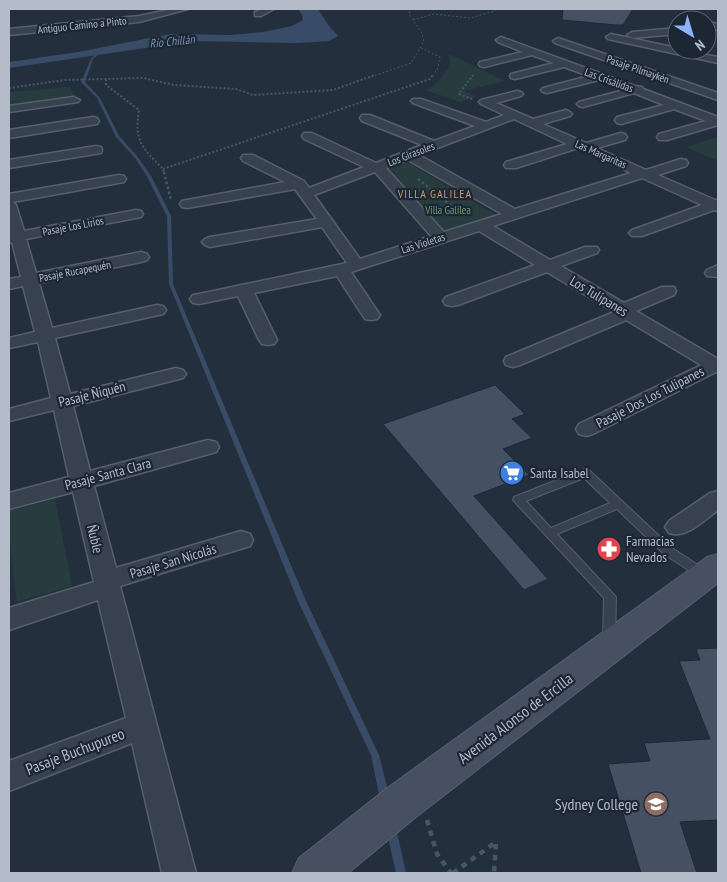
<svg xmlns="http://www.w3.org/2000/svg" width="727" height="882" font-family="'PT Sans Narrow',sans-serif">
<rect width="100%" height="100%" fill="#242f3e"/>
<!-- green -->
<g fill="#263c3f">
<polygon points="449,54 505,81 464,91 476,97 460,102 425,90 434,86 450,67"/>
<polygon points="70,87 76,97 9,107 9,92"/>
<polygon points="718,137 718,161 686,147"/>
<polygon points="407,162 496,215 442,232 389,169"/>
<polygon points="55,499 72,586 17,602 9,536 9,511"/>
</g>
<!-- water -->
<polygon fill="#394c67" points="298,9 318,9 329,26 338,36 329,41 297,43 193,41 9,68 9,62 78,52 170,34 230,35 263,32 292,26 303,20 302,15"/>
<g fill="none" stroke-linecap="round" stroke-linejoin="round">
<!-- stream -->
<g fill="#394c67" fill-rule="evenodd">
<polygon points="100,50 102,51 93,59 85,82 100,98 119,136 137,156 151,176 171,216 173,284 306,601 379,755 390,799 388,802 385,804 382,802 380,799 371,755 298,601 169,284 167,216 147,176 135,158 116,137 97,98 81,82 91,59"/>
<polygon points="391,823 394,825 396,828 406,873 396,873 386,828 388,825"/>
</g>
</g>
<!-- building -->
<g fill="#455162" stroke="#1f2835">
<polygon points="563,9 633,9 623,25 616,25 562,20"/>
<polygon points="495,385 525,414 512,419 532,438 503,449 529,475 474,496 548,579 524,590 383,424"/>
<polygon points="718,648 718,820 680,822 697,873 641,873 608,764 650,761 644,743 710,739 679,661 700,660 696,649"/>
</g>
<g fill="none" stroke-linecap="round" stroke-linejoin="round">
<defs>
<path id="lane" d="M585,469L589,470L672,548L707,571L709,574L707,577L703,579L699,577L664,554L617,509L557,534L616,597L615,641L614,645L609,646L604,645L603,641L604,598L513,500L514,497ZM584,478L610,503L551,528L526,501Z"/>
<g id="street">
<polygon points="173,9 188,9 139,22 9,35 9,29 139,16"/>
<polygon points="263,9 274,9 261,16 255,16 255,12"/>
<polygon points="707,22 718,24 718,30 707,28"/>
<polygon points="677,28 677,34 632,38 627,35 632,32"/>
<polygon points="611,34 677,48 677,50 718,57 718,63 608,39 606,37"/>
<polygon points="501,37 635,86 642,87 643,89 718,117 718,125 667,140 659,140 657,137 659,134 706,121 674,109 621,124 617,123 615,120 617,117 664,105 634,93 583,107 579,106 577,104 579,102 624,90 599,80 547,93 543,92 541,90 543,88 589,76 564,67 515,79 511,78 510,76 511,74 554,63 532,55 484,67 480,66 479,64 480,62 523,52 498,42 496,40"/>
<polygon points="558,38 718,93 718,100 555,43 553,41"/>
<path d="M517,91L521,92L523,94L521,96L496,103L533,119L566,110L570,112L572,114L570,116L543,124L586,143L621,133L625,134L627,137L625,140L597,148L646,170L681,159L686,160L688,163L686,166L658,175L715,200H718V211L714,210L642,236H632L629,233L632,230L702,205L642,178L493,226L550,260L585,247H597L599,250L597,253L561,266L624,303L662,287H674L676,291L674,295L636,311L718,359V373L716,372L593,434L586,436L579,434L576,429L579,424L701,365L626,320L520,365L513,367L506,365L504,361L506,357L614,312L547,272L458,305L452,306L446,305L443,301L446,297L535,265L479,231L351,272L380,315L377,319L371,320L365,319L337,276L254,293L277,340L274,344L268,345L262,344L259,340L238,296L199,304L193,303L190,299L193,295L199,294L347,263L322,227L210,247L205,245L202,242L205,239L210,237L317,219L295,189L187,208L182,207L180,204L182,201L187,200L285,182L243,161L241,158L243,155H253L304,181L309,188L364,167L304,139L302,136L304,133H312L376,163L422,145L362,121L360,118L362,115H370L434,141L475,126L413,103L411,101L413,99H421L486,122L504,115L481,104L479,102L481,100ZM514,119L567,144L506,162L504,165L506,168H516L578,148L631,173L515,209L419,155ZM408,160L502,214L444,232L386,168ZM375,172L431,236L360,259L314,195Z"/>
<polygon points="74,97 80,100 78,102 9,112 9,106"/>
<polygon points="93,117 97,118 99,121 97,124 9,138 9,130"/>
<polygon points="96,146 101,147 102,150 101,153 9,168 9,160"/>
<polygon points="119,175 124,176 126,179 124,182 13,202 16,205 24,231 136,210 141,211 143,214 141,217 136,218 26,239 36,273 141,252 147,254 149,257 147,260 141,262 39,283 52,328 157,305 163,306 166,310 163,314 55,338 70,394 176,368 183,370 186,374 183,378 73,406 90,471 208,440 216,442 219,447 216,452 94,486 116,568 241,531 250,534 253,540 250,546 120,586 196,873 162,873 132,743 9,791 9,761 126,718 98,600 9,630 9,608 94,582 73,492 9,509 9,493 69,477 54,410 9,421 9,409 51,398 38,342 9,348 9,338 35,332 23,286 9,289 9,279 21,277 12,242 9,243 9,194"/>
<polygon points="718,265 718,277 707,276 705,273 707,270"/>
<path d="M718,491V510C704,520 687,539 669,533L665,527L669,521L710,493Z"/>
</g>
<polygon id="secondary" points="718,554 718,583 416,817 348,873 292,873 299,858 386,789 707,557"/>
</defs>
<!-- lane casing -->
<use href="#lane" stroke="#565f6c" stroke-width="2"/>
<!-- street casing -->
<use href="#street" stroke="#565f6c" stroke-width="3"/>
<!-- secondary casing -->
<use href="#secondary" stroke="#565f6c" stroke-width="2"/>
<!-- path-far3 -->
<g stroke="#44595c" stroke-width="1" stroke-dasharray="2 2" stroke-linecap="butt">
<polyline points="413,20 433,14 470,18 495,11 494,9"/>
<polyline points="421,48 440,57 438,68 432,77"/>
<polyline points="371,77 411,63 424,42 422,33 409,14 411,9"/>
<polyline points="472,77 474,74"/>
</g>
<!-- path-far2 -->
<g stroke="#44595c" stroke-width="2" stroke-dasharray="2 2" stroke-linecap="butt">
<path d="M106,79V85L139,110C134,142 142,147 163,169L164,173"/>
<polyline points="9,88 65,80 143,78 174,85 236,89 253,95 333,90 375,75"/>
<polyline points="472,99 459,94 473,75"/>
<polyline points="163,169 430,79 433,75"/>
</g>
<!-- path-far1 -->
<g stroke="#44595c" stroke-width="2.5" stroke-dasharray="2.5 2.5" stroke-linecap="butt">
<polyline points="164,172 171,200"/>
<polyline points="418,179 464,216"/>
</g>
<!-- path -->
<g stroke="#44595c" stroke-width="4.5" stroke-dasharray="5.5 5.5" stroke-linecap="butt">
<polyline points="427,820 437,854 451,873"/>
<polyline points="453,873 496,842 494,873"/>
</g>
<!-- lane -->
<use href="#lane" fill="#38414e" fill-rule="evenodd"/>
<!-- street -->
<use href="#street" fill="#38414e" fill-rule="evenodd"/>
<!-- secondary -->
<use href="#secondary" fill="#465061" fill-rule="evenodd"/>
</g>
<!-- icons -->
<defs>
<symbol id="supermarket-disc" viewBox="-11 -11 22 22"><circle r="9.5" fill="#3f7fe0" stroke="#1d2633"/><path d="M-6-5.5h2.5l.6 2H6L4.5 2H-2.5L-4.4-4H-6ZM-1.5 3.2a1.3 1.3 0 1 0 .1 0ZM3 3.2a1.3 1.3 0 1 0 .1 0Z" fill="#fff"/></symbol>
<symbol id="pharmacy-disc" viewBox="-11 -11 22 22"><circle r="9.5" fill="#e0444e" stroke="#1d2633"/><path d="M-2-6h4v4h4v4h-4v4h-4v-4h-4v-4h4Z" fill="#fff"/></symbol>
<symbol id="school-disc" viewBox="-11 -11 22 22"><circle r="9.5" fill="#8d6e63" stroke="#1d2633"/><path d="M0-5L7-2L0 1L-7-2ZM-4 1L0 2.5L4 1V4Q0 6-4 4Z" fill="#fff"/></symbol>
</defs>
<g fill-rule="evenodd">
<use href="#supermarket-disc" x="498" y="459" width="28" height="28"/>
<use href="#pharmacy-disc" x="595" y="535" width="28" height="28"/>
<use href="#school-disc" x="642" y="790" width="28" height="28"/>
</g>
<g text-anchor="middle" dominant-baseline="central" stroke-width="4.5" stroke-linejoin="round" paint-order="stroke">
<!-- far-street labels -->
<g font-size="11" fill="#b4bcc9" stroke="#1d2633">
<text transform="translate(82 25) rotate(-6)">Antiguo Camino a Pinto</text>
<text transform="translate(638 69) rotate(19)">Pasaje Pilmaykén</text>
<text transform="translate(609 80) rotate(20)">Las Crisálidas</text>
<text transform="translate(411 154) rotate(-21)">Los Girasoles</text>
<text transform="translate(601 154) rotate(24)">Las Margaritas</text>
<text transform="translate(73 226) rotate(-11)">Pasaje Los Lirios</text>
<text transform="translate(423 243) rotate(-18)">Las Violetas</text>
<text transform="translate(75 271) rotate(-11)">Pasaje Rucapequén</text>
</g>
<!-- far-park labels -->
<g font-size="11" fill="#6b9a76" stroke="#1d2633">
<text x="448" y="210">Villa Galilea</text>
</g>
<!-- far-water labels -->
<g font-size="12" font-style="italic" fill="#7c92b1" stroke="#1d2633">
<text transform="translate(172 41) rotate(-6)">Río Chillán</text>
</g>
<!-- far-neighbourhood labels -->
<g font-size="12" letter-spacing="1" fill="#d59563" stroke="#1d2633">
<text x="435" y="193">VILLA GALILEA</text>
</g>
<!-- street labels -->
<g font-size="14" fill="#b4bcc9" stroke="#1d2633">
<text transform="translate(599 296) rotate(31)">Los Tulipanes</text>
<text transform="translate(92 394) rotate(-14)">Pasaje Ñiquén</text>
<text transform="translate(650 397) rotate(-27)">Pasaje Dos Los Tulipanes</text>
<text transform="translate(108 474) rotate(-15)">Pasaje Santa Clara</text>
<text transform="translate(95 539) rotate(76)">Ñuble</text>
<text transform="translate(173 561) rotate(-17)">Pasaje San Nicolás</text>
</g>
<!-- poi labels -->
<g font-size="14" fill="#b4bcc9" stroke="#1d2633" text-anchor="start">
<text x="530" y="473">Santa Isabel</text>
<text x="626" y="541">Farmacias<tspan x="626" dy="16">Nevados</tspan></text>
</g>
<!-- near-street labels -->
<g font-size="16" fill="#b4bcc9" stroke="#1d2633">
<text transform="translate(515 718) rotate(-37)">Avenida Alonso de Ercilla</text>
<text transform="translate(75 751) rotate(-21)">Pasaje Buchupureo</text>
</g>
<!-- near-poi labels -->
<g font-size="16" fill="#b4bcc9" stroke="#1d2633" text-anchor="end">
<text x="638" y="804">Sydney College</text>
</g>
</g>
<!-- border -->
<rect width="727" height="882" fill="none" stroke="#b4bcc9" stroke-width="20"/>
<!-- north arrow -->
<g transform="translate(692 35) rotate(142)"><circle r="24" fill="#1d2633" stroke="#59626f"/>
<path d="M0-4L9 19L0 12L-9 19Z" fill="#8ab4f8"/>
<text y="-8" font-size="14" font-weight="bold" text-anchor="middle" fill="#b4bcc9">N</text>
</g>
</svg>
